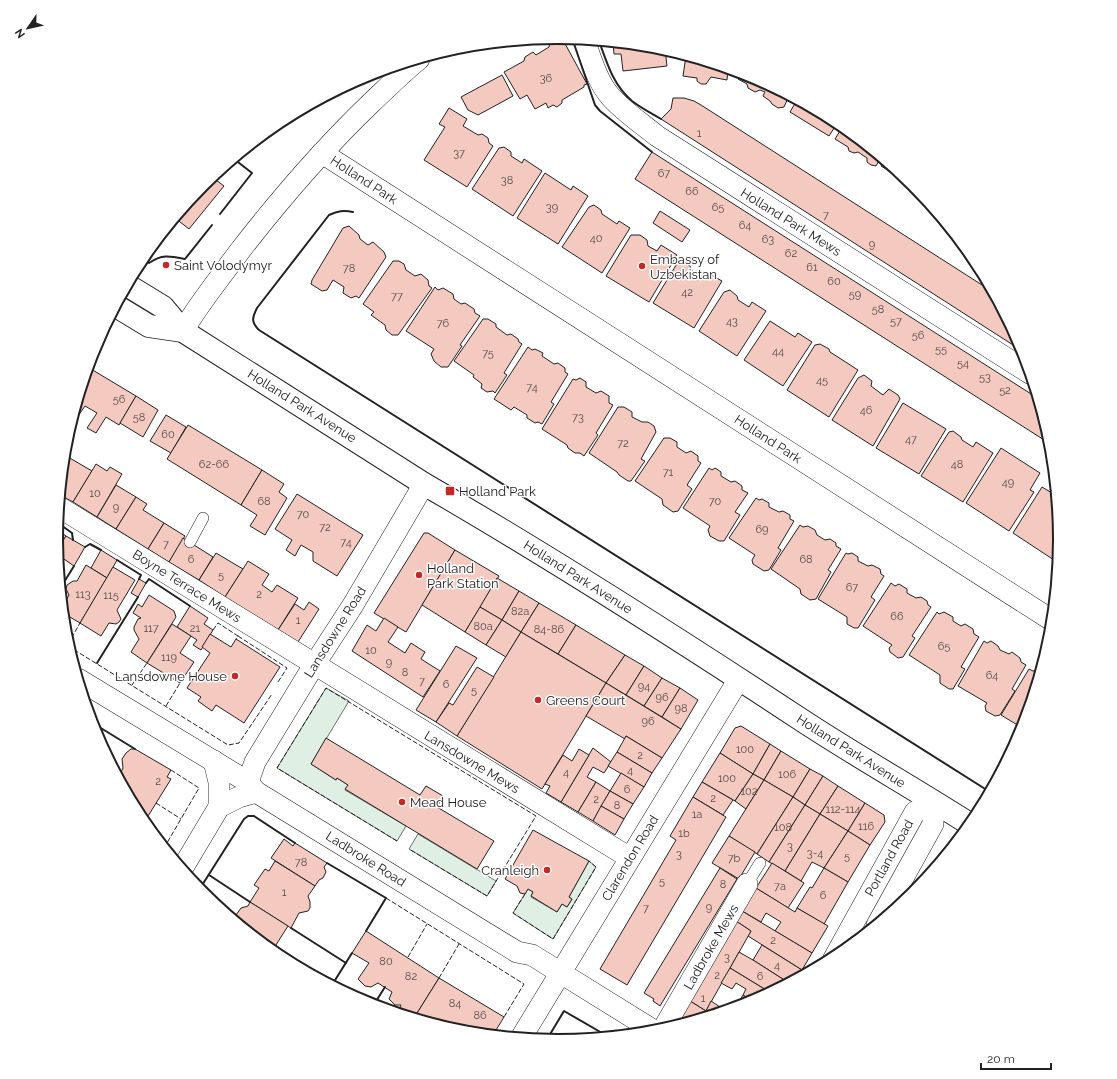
<svg xmlns="http://www.w3.org/2000/svg" width="1117" height="1079" font-family="Raleway,sans-serif">
<rect width="100%" height="100%" fill="#fff"/>
<!-- green -->
<g fill="#e0efe3" stroke="#6f6f6f">
<polygon points="326,688 349,701 311,764 336,780 337,778 348,785 345,790 406,826 397,841 277,768"/>
<polygon points="418,834 496,881 487,896 409,849"/>
<polygon points="589,861 596,867 553,939 513,913 528,889 533,892 531,897 557,912 562,904 567,907 572,899 569,897"/>
</g>
<!-- building -->
<g fill="#f3c9c0" stroke="#222">
<polygon points="558,38 563,40 587,84 584,85 584,87 562,100 562,103 557,107 553,105 548,108 546,103 535,109 527,95 520,99 504,72 524,61 525,57 533,52 536,55 549,47 550,42"/>
<polygon points="613,42 657,47 665,49 667,66 623,71 621,54 614,54"/>
<polygon points="686,56 728,68 727,80 711,77 706,84 701,84 697,81 697,78 683,76"/>
<polygon points="741,72 751,75 789,96 784,107 778,108 772,104 770,101 763,96 765,92 760,90 755,92 748,88 747,84 738,79"/>
<polygon points="502,75 513,96 478,115 468,110 461,97"/>
<polygon points="673,98 684,98 694,101 701,105 993,292 1024,352 661,119 671,109"/>
<polygon points="797,100 838,122 829,136 790,112"/>
<polygon points="449,108 467,119 463,126 478,135 482,134 488,138 489,143 493,146 467,187 424,160 445,127 439,124"/>
<polygon points="843,126 881,157 876,166 871,165 867,162 867,158 858,152 854,153 849,151 848,147 835,139"/>
<polygon points="504,147 511,152 511,156 522,163 524,159 542,171 513,216 472,189 499,148"/>
<polygon points="652,152 1039,399 1052,445 635,179"/>
<polygon points="885,160 914,184 917,188 881,166"/>
<polygon points="545,173 571,190 573,186 588,196 558,244 517,218"/>
<polygon points="212,177 224,186 189,229 175,218 203,184"/>
<polygon points="594,205 601,210 602,214 617,224 619,221 630,228 602,273 562,247 589,207"/>
<polygon points="660,211 690,230 682,242 653,223"/>
<polygon points="349,226 359,235 360,239 368,245 373,242 384,252 386,257 359,298 356,296 351,298 343,293 344,287 333,280 327,290 322,291 311,284 312,280 343,228"/>
<polygon points="631,235 640,235 647,240 648,246 657,251 661,245 677,255 649,302 606,276"/>
<polygon points="393,261 399,261 404,264 406,270 415,276 421,274 428,280 429,286 432,288 398,335 392,335 386,330 385,325 371,315 374,312 363,304"/>
<polygon points="678,262 685,263 690,266 692,271 703,277 706,272 722,281 694,328 653,303"/>
<polygon points="435,287 438,290 443,288 453,294 454,299 461,304 465,303 474,309 475,313 480,316 460,345 462,346 448,367 441,367 434,361 431,354 434,349 406,331"/>
<polygon points="730,290 737,296 738,300 749,307 752,302 766,311 737,356 699,331 724,292"/>
<polygon points="483,319 488,319 496,324 496,327 507,335 511,334 518,339 519,342 522,344 504,373 507,375 495,393 493,391 487,392 481,388 482,384 473,377 474,375 454,361"/>
<polygon points="770,321 795,337 798,333 812,342 783,386 744,360"/>
<polygon points="820,344 829,349 830,352 858,370 829,417 787,390 815,345"/>
<polygon points="528,347 532,350 535,349 543,353 542,356 554,364 558,363 565,368 565,372 568,374 551,402 554,404 542,424 538,422 535,423 527,418 527,415 514,407 511,410 494,399"/>
<polygon points="91,369 136,396 119,425 106,417 96,433 87,428 97,413 85,406 78,416 74,414 84,381"/>
<polygon points="864,375 872,381 871,386 883,395 889,389 898,395 900,399 873,446 832,420 858,378"/>
<polygon points="580,378 586,382 586,387 596,393 601,391 609,396 609,403 613,405 596,433 598,435 584,456 580,453 575,453 568,448 567,445 542,429 573,379 576,380"/>
<polygon points="136,396 158,410 143,437 120,423"/>
<polygon points="903,403 946,429 919,474 876,448"/>
<polygon points="618,407 624,407 632,412 632,417 642,422 648,422 654,426 656,432 641,459 645,461 631,481 628,481 619,475 617,472 589,453"/>
<polygon points="166,415 186,427 171,453 150,441"/>
<polygon points="188,425 262,470 241,505 167,459"/>
<polygon points="953,431 961,437 962,440 973,447 976,442 993,453 963,502 921,476 949,432"/>
<polygon points="664,438 670,438 677,442 677,447 686,453 691,451 698,456 698,461 701,463 687,485 692,489 678,511 673,512 663,505 662,499 635,481"/>
<polygon points="1001,448 1040,473 1030,490 1034,492 1009,531 966,503"/>
<polygon points="68,457 92,471 73,502 60,495 63,465"/>
<polygon points="96,464 107,471 110,467 122,474 97,517 73,502"/>
<polygon points="709,468 712,470 715,468 721,472 721,476 731,482 735,481 742,486 742,490 748,493 735,512 740,515 724,541 719,541 710,536 708,530 710,526 683,508"/>
<polygon points="262,470 284,484 279,492 287,498 265,535 250,526 257,515 241,505"/>
<polygon points="116,485 136,497 116,529 97,517"/>
<polygon points="1042,487 1057,496 1061,540 1060,551 1054,560 1013,533"/>
<polygon points="297,494 363,535 337,576 313,561 313,552 301,545 295,556 286,550 292,540 275,529"/>
<polygon points="136,497 147,504 143,510 164,523 148,549 116,529"/>
<polygon points="756,498 759,500 762,499 769,503 769,507 779,512 783,511 790,515 790,519 794,521 778,548 781,550 769,570 764,571 753,564 752,560 755,555 729,538"/>
<polygon points="164,523 185,536 169,562 148,549"/>
<polygon points="800,525 803,527 808,526 815,530 817,535 825,540 830,539 836,543 836,546 841,549 828,570 831,572 816,599 810,600 801,594 800,589 771,569"/>
<polygon points="57,530 66,536 57,550 56,539"/>
<polygon points="424,533 428,533 455,550 406,632 374,613"/>
<polygon points="66,536 85,547 74,566 58,555 57,550"/>
<polygon points="183,538 213,557 199,580 169,562"/>
<polygon points="101,550 117,560 107,578 91,568"/>
<polygon points="455,550 499,576 465,632 422,605"/>
<polygon points="216,553 243,569 225,597 199,580"/>
<polygon points="846,553 848,554 852,553 858,557 858,561 868,566 872,565 880,569 881,574 884,576 871,597 875,600 858,628 854,628 847,624 847,617 818,599"/>
<polygon points="248,561 269,574 262,585 272,592 277,585 298,598 278,630 225,597"/>
<polygon points="86,565 107,578 80,623 63,613 63,606 69,595 66,589 67,585 73,581 77,581"/>
<polygon points="113,567 135,580 117,610 121,619 119,622 116,624 109,623 101,636 80,623"/>
<polygon points="497,578 519,591 502,620 480,607"/>
<polygon points="139,579 146,583 138,597 131,593"/>
<polygon points="891,583 895,586 899,584 907,589 907,593 916,598 921,597 927,601 928,605 931,607 912,636 915,638 903,657 898,658 890,652 889,648 892,645 863,626"/>
<polygon points="519,591 539,603 521,632 502,620"/>
<polygon points="149,595 174,611 176,617 147,663 131,652 139,639 134,630 134,627 138,619 141,618 133,613 138,604 142,607"/>
<polygon points="309,602 319,609 298,642 278,630 295,604 304,610"/>
<polygon points="539,603 576,625 558,654 521,632"/>
<polygon points="190,606 208,618 204,624 213,630 201,650 193,645 197,640 177,627"/>
<polygon points="480,607 502,620 486,645 465,632"/>
<polygon points="937,612 939,614 944,612 953,617 953,621 961,626 965,624 973,629 974,634 979,637 961,667 965,669 953,689 949,689 940,683 940,675 909,655"/>
<polygon points="384,618 398,627 388,642 405,653 411,643 425,652 421,659 440,671 423,697 352,651 367,625 376,631"/>
<polygon points="502,620 521,632 506,657 486,645"/>
<polygon points="172,624 191,636 180,653 194,662 180,683 147,663"/>
<polygon points="576,625 625,655 606,683 558,654"/>
<polygon points="521,632 606,683 542,789 457,736"/>
<polygon points="210,634 231,647 236,639 280,667 244,723 216,705 212,711 198,701 201,697 187,688 210,653 202,647"/>
<polygon points="984,641 987,643 991,641 998,646 1000,650 1009,654 1012,652 1020,658 1021,662 1026,665 1012,689 1015,691 1000,715 995,716 986,711 985,706 987,703 958,686"/>
<polygon points="456,646 477,658 436,722 416,710"/>
<polygon points="625,655 644,666 626,695 606,683"/>
<polygon points="644,666 662,678 644,706 626,695"/>
<polygon points="477,667 494,677 457,736 436,722 449,703 453,705"/>
<polygon points="1029,669 1033,671 1038,670 1041,672 1024,729 1001,715"/>
<polygon points="662,678 680,688 662,717 644,706"/>
<polygon points="606,683 681,729 662,758 626,736 625,739 586,716"/>
<polygon points="680,688 698,700 681,729 662,717"/>
<polygon points="741,726 770,744 753,774 720,753 735,728"/>
<polygon points="626,736 662,758 652,773 617,752"/>
<polygon points="326,738 420,795 426,786 443,796 437,807 494,841 477,869 345,789 348,785 337,778 336,780 311,764"/>
<polygon points="770,744 781,751 764,780 753,774"/>
<polygon points="593,748 611,762 604,773 593,767 587,777 596,782 578,812 561,802"/>
<polygon points="131,749 135,749 171,770 167,777 171,779 145,821 141,818 119,777 123,768 122,759 126,753"/>
<polygon points="579,749 589,755 561,802 546,793 550,786 545,784 563,755 572,761"/>
<polygon points="781,751 810,769 793,797 764,780"/>
<polygon points="617,752 652,773 644,787 608,766"/>
<polygon points="720,753 753,774 735,801 702,782"/>
<polygon points="810,769 823,776 805,805 793,797"/>
<polygon points="621,773 644,787 633,804 610,791"/>
<polygon points="753,774 764,780 746,809 735,801"/>
<polygon points="823,776 838,786 820,814 805,805"/>
<polygon points="764,780 793,797 757,854 729,836"/>
<polygon points="596,782 610,791 593,821 578,812"/>
<polygon points="702,782 733,800 723,815 693,797"/>
<polygon points="838,786 865,803 848,831 820,814"/>
<polygon points="610,791 633,804 624,819 601,806"/>
<polygon points="693,797 726,817 627,985 600,969 676,840 670,836"/>
<polygon points="793,797 805,805 769,862 757,854"/>
<polygon points="865,803 884,815 885,822 870,845 848,831"/>
<polygon points="805,805 820,814 785,871 769,862"/>
<polygon points="601,806 624,819 615,835 593,821"/>
<polygon points="820,814 848,831 824,868 812,862 801,881 785,871"/>
<polygon points="533,830 589,861 569,897 572,899 567,907 562,904 557,912 531,896 533,892 528,889 525,894 520,893 517,886 505,879"/>
<polygon points="848,831 870,845 848,882 824,868"/>
<polygon points="729,836 755,852 739,879 712,863"/>
<polygon points="284,839 293,846 295,843 327,863 324,867 326,872 323,878 319,880 315,886 271,858"/>
<polygon points="943,859 925,881 936,861"/>
<polygon points="275,861 315,886 308,896 310,902 310,908 308,911 299,913 291,928 250,902 259,888 254,885 265,869 269,871"/>
<polygon points="772,863 804,883 788,908 756,888"/>
<polygon points="720,868 737,879 660,1006 653,1001 654,999 644,993"/>
<polygon points="824,868 848,882 824,924 797,908 810,887 812,888"/>
<polygon points="756,888 795,912 797,908 828,926 812,953 775,931 781,922 766,913 761,922 742,911"/>
<polygon points="250,902 288,926 274,948 278,951 276,954 237,923 236,915 241,908 248,906"/>
<polygon points="742,911 812,953 802,970 748,936 751,931 736,921"/>
<polygon points="736,921 751,931 706,1011 690,1001"/>
<polygon points="366,931 439,978 414,1018 397,1013 401,1005 395,1005 389,999 392,992 378,983 371,987 365,986 358,979 369,963 352,953"/>
<polygon points="762,945 802,970 797,979 789,983 753,960"/>
<polygon points="739,952 753,960 789,983 771,993 730,968"/>
<polygon points="730,968 771,993 754,1002 743,995 746,989 736,983 732,989 721,983"/>
<polygon points="439,978 504,1017 493,1035 460,1032 429,1023 429,1021 428,1023 414,1018"/>
<polygon points="743,995 754,1002 735,1009"/>
<polygon points="690,1001 706,1011 711,1001 720,1007 716,1014 688,1023 680,1018"/>
</g>
<g fill="none" stroke-linecap="round" stroke-linejoin="round">
<defs>
<g id="service">
<polyline points="190,542 203,518"/>
<polyline points="747,884 760,863"/>
</g>
<g id="minor">
<path d="M584,40C591,58 597,81 610,96C623,111 641,123 657,136L1031,374"/>
<polyline points="322,153 1053,621"/>
<path d="M183,331C199,303 220,278 239,252C280,199 324,148 372,102C388,87 403,72 419,59"/>
<polyline points="59,507 630,858"/>
<polyline points="78,679 248,782 256,792 517,952 532,955 656,1032"/>
<polyline points="214,761 219,782 219,807"/>
<polyline points="248,782 255,762 314,665 353,605 424,484"/>
<polyline points="182,869 219,807 239,797 256,792"/>
<polyline points="877,925 933,824 933,802"/>
<polyline points="833,960 915,812 933,802"/>
<polyline points="662,1031 747,884"/>
<polyline points="521,1038 739,679"/>
</g>
<g id="primary">
<path d="M127,285L163,307L183,331L424,484C552,558 677,638 800,719C856,756 915,789 971,825"/>
<polyline points="116,306 149,326 183,331"/>
</g>
</defs>
<!-- service casing -->
<use href="#service" stroke="#222" stroke-width="12"/>
<!-- minor casing -->
<use href="#minor" stroke="#222" stroke-width="22"/>
<!-- primary casing -->
<use href="#primary" stroke="#222" stroke-width="24"/>
<!-- service -->
<use href="#service" stroke="#fff" stroke-width="11"/>
<!-- minor -->
<use href="#minor" stroke="#fff" stroke-width="21"/>
<!-- primary -->
<use href="#primary" stroke="#fff" stroke-width="22"/>
<!-- fence -->
<g stroke="#222" stroke-width="1" stroke-dasharray="5 2" stroke-linecap="butt">
<polyline points="213,630 218,623 238,636 236,639"/>
<polyline points="238,636 287,668 278,682"/>
<polyline points="68,644 80,623"/>
<polyline points="68,646 228,745 239,743 272,694"/>
<polyline points="132,685 147,663"/>
<polyline points="166,706 180,683"/>
<polyline points="156,803 181,819"/>
<polyline points="397,841 277,768 326,688 536,816 487,896 409,849"/>
<polyline points="164,848 199,788 171,770"/>
<polyline points="525,894 513,913 553,939 596,867 589,861"/>
<polyline points="386,898 524,984 504,1017"/>
<polyline points="408,957 427,924"/>
<polyline points="439,978 459,944"/>
<polyline points="550,1035 562,1042"/>
</g>
<!-- wall -->
<g stroke="#222" stroke-width="2">
<polyline points="572,38 595,105 600,111 652,152"/>
<path d="M599,41C607,63 613,85 632,101C641,108 651,113 661,119"/>
<path d="M353,212C343,210 338,211 329,215L257,308C252,318 251,322 259,330L990,792"/>
<polyline points="220,214 252,173 234,159"/>
<path d="M142,259L149,263C162,254 170,256 185,259L212,225"/>
<polyline points="58,523 72,533 73,540"/>
<polyline points="85,547 90,544 101,550"/>
<polyline points="117,560 141,575 139,579"/>
<polyline points="146,583 149,579 190,606"/>
<polyline points="61,587 74,566"/>
<polyline points="97,663 138,597"/>
<polyline points="91,722 135,749"/>
<polyline points="327,863 386,898 366,931"/>
<polyline points="209,875 250,902"/>
<polyline points="199,890 244,819 248,816 254,816 295,843"/>
<polyline points="291,928 346,963"/>
<polyline points="332,985 352,953"/>
<polyline points="373,1006 385,987"/>
<polyline points="546,1041 564,1011 609,1037"/>
</g>
</g>
<!-- markers -->
<g fill="#c62828" stroke="#fff" stroke-width="1.5">
<circle cx="166" cy="265" r="4"/>
<circle cx="642" cy="266" r="4"/>
<rect x="445" y="486" width="10" height="10" rx="2"/>
<circle cx="419" cy="575" r="4"/>
<circle cx="235" cy="676" r="4"/>
<circle cx="538" cy="700" r="4"/>
<circle cx="402" cy="802" r="4"/>
<circle cx="547" cy="870" r="4"/>
</g>
<g text-anchor="middle" dominant-baseline="central" stroke-width="3" stroke-linejoin="round" paint-order="stroke">
<!-- number labels -->
<g font-size="11" fill="#564c4a">
<text x="546" y="78">36</text>
<text x="699" y="133">1</text>
<text x="459" y="153">37</text>
<text x="664" y="173">67</text>
<text x="507" y="180">38</text>
<text x="692" y="191">66</text>
<text x="552" y="207">39</text>
<text x="718" y="207">65</text>
<text x="826" y="215">7</text>
<text x="745" y="225">64</text>
<text x="596" y="238">40</text>
<text x="768" y="239">63</text>
<text x="872" y="244">9</text>
<text x="791" y="253">62</text>
<text x="812" y="267">61</text>
<text x="349" y="268">78</text>
<text x="834" y="281">60</text>
<text x="687" y="292">42</text>
<text x="855" y="294">59</text>
<text x="397" y="296">77</text>
<text x="878" y="309">58</text>
<text x="732" y="321">43</text>
<text x="896" y="321">57</text>
<text x="443" y="323">76</text>
<text x="918" y="335">56</text>
<text x="941" y="349">55</text>
<text x="778" y="351">44</text>
<text x="488" y="353">75</text>
<text x="963" y="363">54</text>
<text x="985" y="377">53</text>
<text x="822" y="380">45</text>
<text x="532" y="387">74</text>
<text x="1005" y="390">52</text>
<text x="119" y="399">56</text>
<text x="866" y="410">46</text>
<text x="139" y="417">58</text>
<text x="578" y="417">73</text>
<text x="168" y="434">60</text>
<text x="911" y="439">47</text>
<text x="623" y="443">72</text>
<text x="214" y="464">62-66</text>
<text x="957" y="464">48</text>
<text x="668" y="472">71</text>
<text x="1008" y="482">49</text>
<text x="95" y="493">10</text>
<text x="264" y="501">68</text>
<text x="715" y="501">70</text>
<text x="116" y="507">9</text>
<text x="303" y="514">70</text>
<text x="325" y="527">72</text>
<text x="762" y="529">69</text>
<text x="346" y="542">74</text>
<text x="166" y="544">7</text>
<text x="191" y="559">6</text>
<text x="806" y="559">68</text>
<text x="221" y="575">5</text>
<text x="852" y="587">67</text>
<text x="83" y="594">113</text>
<text x="259" y="594">2</text>
<text x="111" y="595">115</text>
<text x="520" y="611">82a</text>
<text x="897" y="616">66</text>
<text x="298" y="620">1</text>
<text x="483" y="626">80a</text>
<text x="151" y="628">117</text>
<text x="195" y="628">21</text>
<text x="549" y="629">84-86</text>
<text x="944" y="646">65</text>
<text x="371" y="650">10</text>
<text x="169" y="657">119</text>
<text x="389" y="662">9</text>
<text x="405" y="672">8</text>
<text x="992" y="675">64</text>
<text x="422" y="681">7</text>
<text x="446" y="684">6</text>
<text x="644" y="686">94</text>
<text x="474" y="690">5</text>
<text x="662" y="697">96</text>
<text x="681" y="708">98</text>
<text x="648" y="721">96</text>
<text x="745" y="749">100</text>
<text x="640" y="755">2</text>
<text x="630" y="770">4</text>
<text x="566" y="772">4</text>
<text x="787" y="774">106</text>
<text x="727" y="778">100</text>
<text x="158" y="781">2</text>
<text x="627" y="789">6</text>
<text x="749" y="791">102</text>
<text x="713" y="798">2</text>
<text x="596" y="799">2</text>
<text x="617" y="805">8</text>
<text x="843" y="809">112-114</text>
<text x="697" y="814">1a</text>
<text x="866" y="826">116</text>
<text x="783" y="827">108</text>
<text x="684" y="833">1b</text>
<text x="790" y="846">3</text>
<text x="815" y="853">3-4</text>
<text x="679" y="854">3</text>
<text x="847" y="856">5</text>
<text x="734" y="858">7b</text>
<text x="301" y="862">78</text>
<text x="662" y="881">5</text>
<text x="723" y="884">8</text>
<text x="780" y="886">7a</text>
<text x="284" y="892">1</text>
<text x="823" y="895">6</text>
<text x="709" y="907">9</text>
<text x="646" y="908">7</text>
<text x="773" y="940">2</text>
<text x="727" y="957">3</text>
<text x="386" y="961">80</text>
<text x="777" y="965">4</text>
<text x="717" y="975">2</text>
<text x="411" y="976">82</text>
<text x="760" y="976">6</text>
<text x="703" y="998">1</text>
<text x="455" y="1003">84</text>
<text x="480" y="1015">86</text>
</g>
<!-- street labels -->
<g font-size="13" fill="#222" stroke="#fff">
<text transform="translate(364 180) rotate(33)">Holland Park</text>
<text transform="translate(791 222) rotate(32)">Holland Park Mews</text>
<text transform="translate(302 406) rotate(32)">Holland Park Avenue</text>
<text transform="translate(768 439) rotate(33)">Holland Park</text>
<text transform="translate(578 577) rotate(32)">Holland Park Avenue</text>
<text transform="translate(187 586) rotate(32)">Boyne Terrace Mews</text>
<text transform="translate(335 632) rotate(-58)">Lansdowne Road</text>
<text transform="translate(851 751) rotate(32)">Holland Park Avenue</text>
<text transform="translate(472 762) rotate(31)">Lansdowne Mews</text>
<text transform="translate(630 858) rotate(-59)">Clarendon Road</text>
<text transform="translate(889 858) rotate(-61)">Portland Road</text>
<text transform="translate(366 859) rotate(32)">Ladbroke Road</text>
<text transform="translate(711 947) rotate(-60)">Ladbroke Mews</text>
</g>
<!-- poi labels -->
<g font-size="13" fill="#222" stroke="#fff" text-anchor="start">
<text x="650" y="259">Embassy of<tspan x="650" dy="15">Uzbekistan</tspan></text>
<text x="174" y="265">Saint Volodymyr</text>
<text x="459" y="491">Holland Park</text>
<text x="427" y="568">Holland<tspan x="427" dy="15">Park Station</tspan></text>
<text x="227" y="676" text-anchor="end">Lansdowne House</text>
<text x="546" y="700">Greens Court</text>
<text x="410" y="802">Mead House</text>
<text x="539" y="870" text-anchor="end">Cranleigh</text>
</g>
</g>
<!-- crop -->
<path d="M0 0H1117V1079H0ZM63 539a495 495 0 1 1 990 0a495 495 0 1 1-990 0Z" fill="#fff" fill-rule="evenodd"/>
<path fill="none" stroke="#222" stroke-width="2" d="M63 539a495 495 0 1 1 990 0a495 495 0 1 1-990 0Z"/>
<!-- north arrow -->
<g transform="translate(28 28) rotate(236)" stroke="#ffffff" stroke-width="3" paint-order="stroke">
<path d="M0-3L7 15L0 10L-7 15Z" fill="#222222"/>
<text y="-6" font-size="11" font-weight="bold" text-anchor="middle" fill="#222222">N</text>
</g>
<!-- scale -->
<path d="M981 1063v6h70v-6" fill="none" stroke="#222222" stroke-width="2"/>
<text x="987" y="1063" font-size="12" fill="#222222" stroke="#ffffff" stroke-width="3" paint-order="stroke">20 m</text>
</svg>
